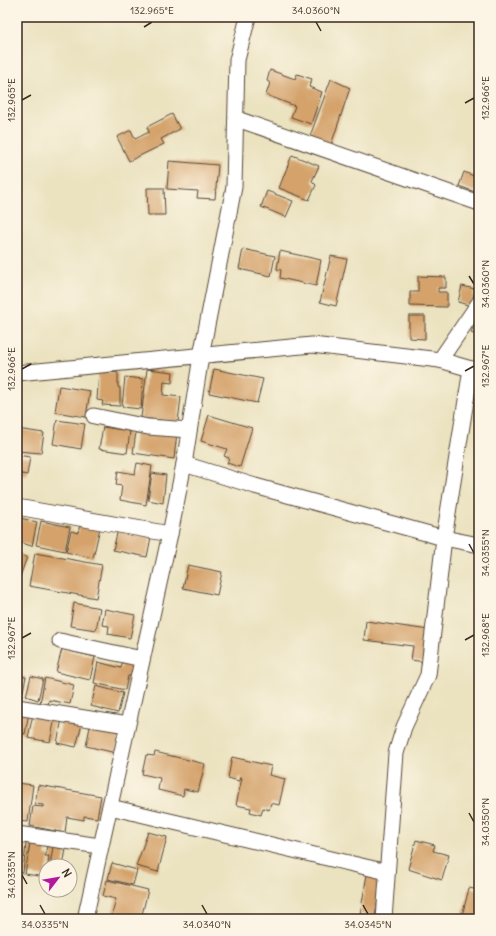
<svg xmlns="http://www.w3.org/2000/svg" width="496" height="936" font-family="Delius,sans-serif">
<rect width="100%" height="100%" fill="#fcf5e5"/>
<filter id="ink" filterUnits="userSpaceOnUse"><feTurbulence type="fractalNoise" baseFrequency=".025" numOctaves="2"/><feDisplacementMap in="SourceGraphic" scale="8" xChannelSelector="R" yChannelSelector="G"/><feConvolveMatrix kernelMatrix="1 2 1 2 8 2 1 2 1" color-interpolation-filters="sRGB"/></filter>
<filter id="wash" filterUnits="userSpaceOnUse"><feTurbulence type="fractalNoise" baseFrequency=".012" numOctaves="4" result="noise"/><feDisplacementMap in="SourceGraphic" scale="16" xChannelSelector="R" yChannelSelector="G"/><feGaussianBlur stdDeviation="0.9" result="paint"/><feColorMatrix in="noise" values="0 0 0 0 0 0 0 0 0 0 0 0 0 0 0 0 0 1.4 0 .05"/><feComposite in="paint" operator="in"/></filter>
<g filter="url(#wash)">
<rect width="100%" height="100%" fill="#ebe2c0"/>
<g id="blocks">
<!-- building -->
<g fill="#d4a26a">
<polygon points="270,70 295,79 297,74 312,79 309,87 322,92 311,124 291,117 295,106 266,95 270,83 267,81"/>
<polygon points="331,79 350,88 331,145 310,136"/>
<polygon points="172,114 180,129 161,139 164,144 129,161 117,137 131,130 135,139 149,132 147,127"/>
<polygon points="292,155 319,166 312,181 316,185 309,200 279,188"/>
<polygon points="169,161 218,165 215,199 197,198 198,191 167,189"/>
<polygon points="464,172 479,178 475,192 459,186"/>
<polygon points="147,188 164,188 165,215 148,215"/>
<polygon points="267,191 293,201 286,217 261,207"/>
<polygon points="243,249 275,256 271,276 239,269"/>
<polygon points="280,251 321,260 316,286 280,278 281,270 277,269"/>
<polygon points="331,256 347,259 336,306 320,302"/>
<polygon points="418,276 446,277 446,288 438,288 438,292 447,292 447,307 410,306 410,292 418,292"/>
<polygon points="462,286 475,289 471,306 458,302"/>
<polygon points="479,311 479,336 471,333"/>
<polygon points="409,316 425,316 425,339 409,338"/>
<polygon points="147,369 173,372 172,383 164,382 163,395 181,397 178,422 141,418"/>
<polygon points="214,369 263,379 257,403 209,393"/>
<polygon points="99,371 118,373 118,387 120,388 120,406 102,405 103,401 97,400"/>
<polygon points="125,377 143,379 141,409 122,407"/>
<polygon points="59,386 90,391 86,417 55,412"/>
<polygon points="209,415 252,428 240,467 227,463 229,458 224,456 227,449 201,441"/>
<polygon points="57,420 85,424 81,449 53,444"/>
<polygon points="103,427 130,431 127,453 99,449"/>
<polygon points="17,429 44,433 41,453 17,451"/>
<polygon points="136,432 177,432 174,459 133,453"/>
<polygon points="17,455 30,457 27,475 17,473"/>
<polygon points="137,463 152,466 146,505 120,500 122,486 116,485 118,471 135,474"/>
<polygon points="152,473 166,475 163,503 148,500"/>
<polygon points="20,518 37,522 32,546 17,542"/>
<polygon points="41,521 70,527 65,551 36,545"/>
<polygon points="80,524 100,528 93,558 66,552 71,531 78,533"/>
<polygon points="118,529 151,537 147,557 113,550"/>
<polygon points="35,553 102,565 96,598 29,586"/>
<polygon points="17,554 27,557 18,582 17,581"/>
<polygon points="188,565 222,572 217,595 183,588"/>
<polygon points="74,603 100,608 96,630 70,626"/>
<polygon points="105,609 135,615 130,638 108,634 109,626 102,625"/>
<polygon points="366,621 429,630 425,662 411,660 413,646 364,640"/>
<polygon points="62,649 95,657 90,680 56,672"/>
<polygon points="123,660 135,663 132,676 128,676 125,690 94,683 98,662 121,668"/>
<polygon points="17,675 26,677 21,700 17,699"/>
<polygon points="31,676 43,679 38,700 26,696"/>
<polygon points="45,678 74,685 70,704 49,700 48,705 40,703"/>
<polygon points="96,686 123,693 118,713 91,706"/>
<polygon points="17,711 29,713 25,734 17,732"/>
<polygon points="33,714 55,718 50,742 28,738"/>
<polygon points="62,719 82,724 76,747 57,743"/>
<polygon points="91,722 98,727 120,732 116,753 86,746"/>
<polygon points="155,752 205,764 198,792 184,789 183,796 158,790 160,778 142,774 146,755 154,756"/>
<polygon points="232,757 271,766 269,775 285,779 279,805 271,803 269,810 263,808 261,815 250,812 251,808 236,805 242,778 240,777 239,781 228,778"/>
<polygon points="17,783 33,785 28,822 17,821"/>
<polygon points="38,785 101,796 97,818 84,816 84,820 67,817 65,833 30,826 33,806 43,807 43,805 35,804"/>
<polygon points="148,832 167,837 158,872 136,866"/>
<polygon points="416,840 435,845 433,851 449,855 442,880 408,869"/>
<polygon points="17,842 26,843 23,873 17,872"/>
<polygon points="30,843 47,846 45,856 49,856 48,866 46,866 46,877 25,874"/>
<polygon points="53,847 66,849 63,866 50,866"/>
<polygon points="112,863 137,870 133,885 108,879"/>
<polygon points="368,869 381,877 375,917 360,914"/>
<polygon points="107,880 148,890 141,919 111,919 116,899 103,896"/>
<polygon points="469,888 479,890 479,919 462,916"/>
</g>
</g>
</g>
<g filter="url(#ink)">
<use href="#blocks" fill-opacity="0" stroke="#554636" stroke-width="1"/>
<g fill="none" stroke-linecap="round" stroke-linejoin="round">
<defs>
<g id="minor">
<polyline points="237,119 479,203"/>
<polyline points="440,360 479,303"/>
<polyline points="17,373 312,345 440,360 471,369 479,369"/>
<polyline points="94,416 148,427 189,430"/>
<polyline points="184,464 255,486 444,538 479,545"/>
<polyline points="17,507 170,534"/>
<polyline points="60,641 142,659"/>
<polyline points="17,707 127,725"/>
<polyline points="110,807 387,872"/>
<polyline points="17,834 100,846"/>
<polyline points="85,919 170,534 184,464 201,356 234,187 237,60 248,17"/>
<polyline points="384,919 396,753 404,727 428,675 444,538 471,369"/>
</g>
</defs>
<!-- minor casing -->
<use href="#minor" stroke="#554636" stroke-width="17"/>
<!-- minor -->
<use href="#minor" stroke="#fff" stroke-width="15"/>
</g>
</g>
<!-- ticks -->
<path fill="none" stroke="#3b2a1e" stroke-width="1.5" d="M316,22L321,31M144,27L152,22M22,100L31,95M465,103L474,98M469,276L474,284M22,369L31,364M465,371L474,366M469,544L474,553M22,638L31,633M465,640L474,635M469,813L474,822M22,875L27,884M40,905L45,914M202,905L207,914M363,905L368,914"/>
<!-- margin -->
<rect width="496" height="936" fill="none" stroke="#fcf5e5" stroke-width="44"/>
<!-- north arrow -->
<g transform="translate(58 878) rotate(59)"><circle r="19" fill="#fcf5e5" stroke="#afa495"/>
<path d="M0-3L7 15L0 10L-7 15Z" fill="#b5179e"/>
<text y="-6" font-size="11" font-weight="bold" text-anchor="middle" fill="#3b2a1e">N</text>
</g>
<rect x="22" y="22" width="452" height="892" fill="none" stroke="#3b2a1e" stroke-width="1.5"/>
<g font-size="10" text-anchor="middle" fill="#3b2a1e">
<text x="152" y="14">132.965°E</text>
<text x="316" y="14">34.0360°N</text>
<text transform="translate(485 98) rotate(-90)" y="4">132.966°E</text>
<text transform="translate(11 100) rotate(-90)" y="4">132.965°E</text>
<text transform="translate(485 284) rotate(-90)" y="4">34.0360°N</text>
<text transform="translate(485 366) rotate(-90)" y="4">132.967°E</text>
<text transform="translate(11 369) rotate(-90)" y="4">132.966°E</text>
<text transform="translate(485 553) rotate(-90)" y="4">34.0355°N</text>
<text transform="translate(485 635) rotate(-90)" y="4">132.968°E</text>
<text transform="translate(11 638) rotate(-90)" y="4">132.967°E</text>
<text transform="translate(485 822) rotate(-90)" y="4">34.0350°N</text>
<text transform="translate(11 875) rotate(-90)" y="4">34.0335°N</text>
<text x="45" y="928">34.0335°N</text>
<text x="207" y="928">34.0340°N</text>
<text x="368" y="928">34.0345°N</text>
</g>
</svg>
